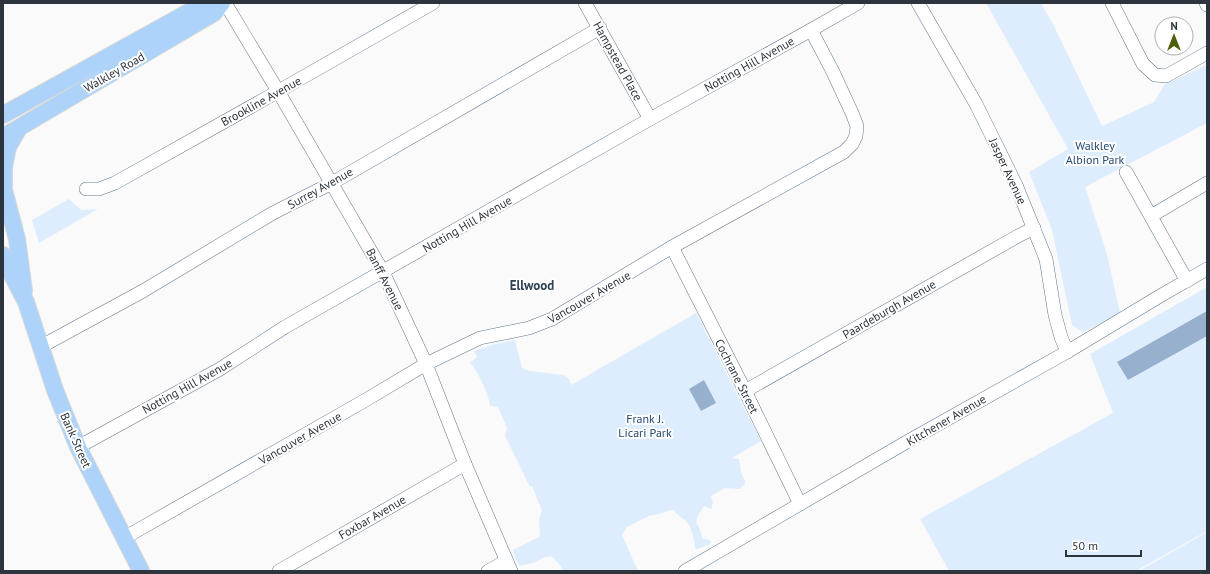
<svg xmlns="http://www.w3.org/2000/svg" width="1210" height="574" font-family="'PT Sans',sans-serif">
<rect width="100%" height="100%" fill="#fafafa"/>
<!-- green -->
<g fill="#deedfd">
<polygon points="986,3 1041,3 1053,24 1102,126 1154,102 1165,84 1207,65 1207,123 1085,187 1107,254 1120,313 1083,332 1072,325 1052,230 1029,172 1068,149"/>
<polygon points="69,199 81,210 98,209 39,243 32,220"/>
<polygon points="1207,287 1207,531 1136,571 949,571 920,519 1113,413 1090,354"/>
<path d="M696,313L761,441L732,458L739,459L741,472L745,481V484L740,489L725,488L711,496L713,503L711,509L704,506C701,511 695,518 697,524C698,526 699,528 700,530C703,538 700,538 710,540L711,542L710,544L697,549L695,548C694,539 692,528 686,521C682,517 677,516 674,510H671L659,514L649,516L627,527L622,535L633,560L637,569V571H563L560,565L551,556L545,557L533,563L520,566L516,560L513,550L539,537L540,534C539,526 538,519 542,511L532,486L530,487L505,436L507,428L498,407L490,406C489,394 478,372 470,363L477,357L474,351L495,344L515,340L522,368L529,371L564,375L569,379L571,385Z"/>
<polygon points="1207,532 1207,571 1139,571"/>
</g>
<!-- water -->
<g fill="#96b0cd">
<polygon points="1207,311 1207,336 1128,380 1117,362"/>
<polygon points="704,380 716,403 701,411 689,389"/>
</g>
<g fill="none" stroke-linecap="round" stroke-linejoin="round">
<defs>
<g id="minor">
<polyline points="225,3 278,91 383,272 426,364 465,464 511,571"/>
<polyline points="585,3 650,119"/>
<polyline points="918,3 976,104 1016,185 1046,259 1055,315 1061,337 1067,352"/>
<polyline points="1112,3 1143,64 1155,75 1166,76 1207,53"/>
<polyline points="1206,3 1207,5"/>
<polyline points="1126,172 1187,281"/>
<polyline points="86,189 99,189 115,183 270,96 433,3"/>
<polyline points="1151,216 1207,183"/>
<polyline points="672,247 745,391 800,504"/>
<polyline points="40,347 143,291 273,213 332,183 600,28"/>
<polyline points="745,391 1018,236 1034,228"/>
<polyline points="78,447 220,369 285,327 650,119 811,30 858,3"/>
<polyline points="124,538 364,401 426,364 480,338 529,328 552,319 672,247 844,152 852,144 856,136 857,126 852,113 833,72 811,30"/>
<polyline points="279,571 465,464"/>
<polyline points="488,571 506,561"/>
<polyline points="685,571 910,440 1067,352 1160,296 1207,269"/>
</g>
<g id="major">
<polyline points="3,115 205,3"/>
<polyline points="3,137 214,13 222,3"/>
<polyline points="3,186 17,239 24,291"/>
<polyline points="4,189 4,167 8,147 19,128"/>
<polyline points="3,255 11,273 26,302 55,390 78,447 141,571"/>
</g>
</defs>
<!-- minor casing -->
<use href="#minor" stroke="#62768d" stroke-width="14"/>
<!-- major casing -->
<use href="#major" stroke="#d5d7d8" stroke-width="18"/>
<!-- minor -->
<use href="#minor" stroke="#fff" stroke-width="13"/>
<!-- major -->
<use href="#major" stroke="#aed3fb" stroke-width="16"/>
</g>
<g text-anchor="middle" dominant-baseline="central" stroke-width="4" stroke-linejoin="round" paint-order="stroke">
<!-- street labels -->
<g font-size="12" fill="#2c353e" stroke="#fff">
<text transform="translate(618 61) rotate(61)">Hampstead Place</text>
<text transform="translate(749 64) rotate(-29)">Notting Hill Avenue</text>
<text transform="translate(114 72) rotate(-30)">Walkley Road</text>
<text transform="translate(261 101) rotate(-29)">Brookline Avenue</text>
<text transform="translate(1008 171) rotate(65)">Jasper Avenue</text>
<text transform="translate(320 188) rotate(-29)">Surrey Avenue</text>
<text transform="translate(467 224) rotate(-30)">Notting Hill Avenue</text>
<text transform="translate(385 279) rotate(63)">Banff Avenue</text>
<text transform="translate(589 297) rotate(-30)">Vancouver Avenue</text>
<text transform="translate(889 309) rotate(-30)">Paardeburgh Avenue</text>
<text transform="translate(737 376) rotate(63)">Cochrane Street</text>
<text transform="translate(187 386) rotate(-29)">Notting Hill Avenue</text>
<text transform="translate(946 420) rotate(-30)">Kitchener Avenue</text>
<text transform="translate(300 438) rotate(-30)">Vancouver Avenue</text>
<text transform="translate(76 440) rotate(66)">Bank Street</text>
<text transform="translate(372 517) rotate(-30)">Foxbar Avenue</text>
</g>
<!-- park labels -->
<g font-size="12" fill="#214870" stroke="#fff">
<text x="1095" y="145">Walkley<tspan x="1095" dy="14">Albion Park</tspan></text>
<text x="645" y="418">Frank J.<tspan x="645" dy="14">Licari Park</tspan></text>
</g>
<!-- neighbourhood labels -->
<g font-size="13" font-weight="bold" fill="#2e4055" stroke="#fff">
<text x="532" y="285">Ellwood</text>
</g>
</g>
<!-- border -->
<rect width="1210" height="574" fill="none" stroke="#2c353e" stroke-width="8"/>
<!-- north arrow -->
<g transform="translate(1174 36)"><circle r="19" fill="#ffffff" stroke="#abaeb2"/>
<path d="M0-3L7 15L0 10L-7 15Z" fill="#4b6009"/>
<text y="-6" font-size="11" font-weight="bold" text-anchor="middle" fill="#2c353e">N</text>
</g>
<!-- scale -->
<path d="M1066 550v6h75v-6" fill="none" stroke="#2c353e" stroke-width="2"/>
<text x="1072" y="550" font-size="12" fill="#2c353e" stroke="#ffffff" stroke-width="3" paint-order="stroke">50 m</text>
</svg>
